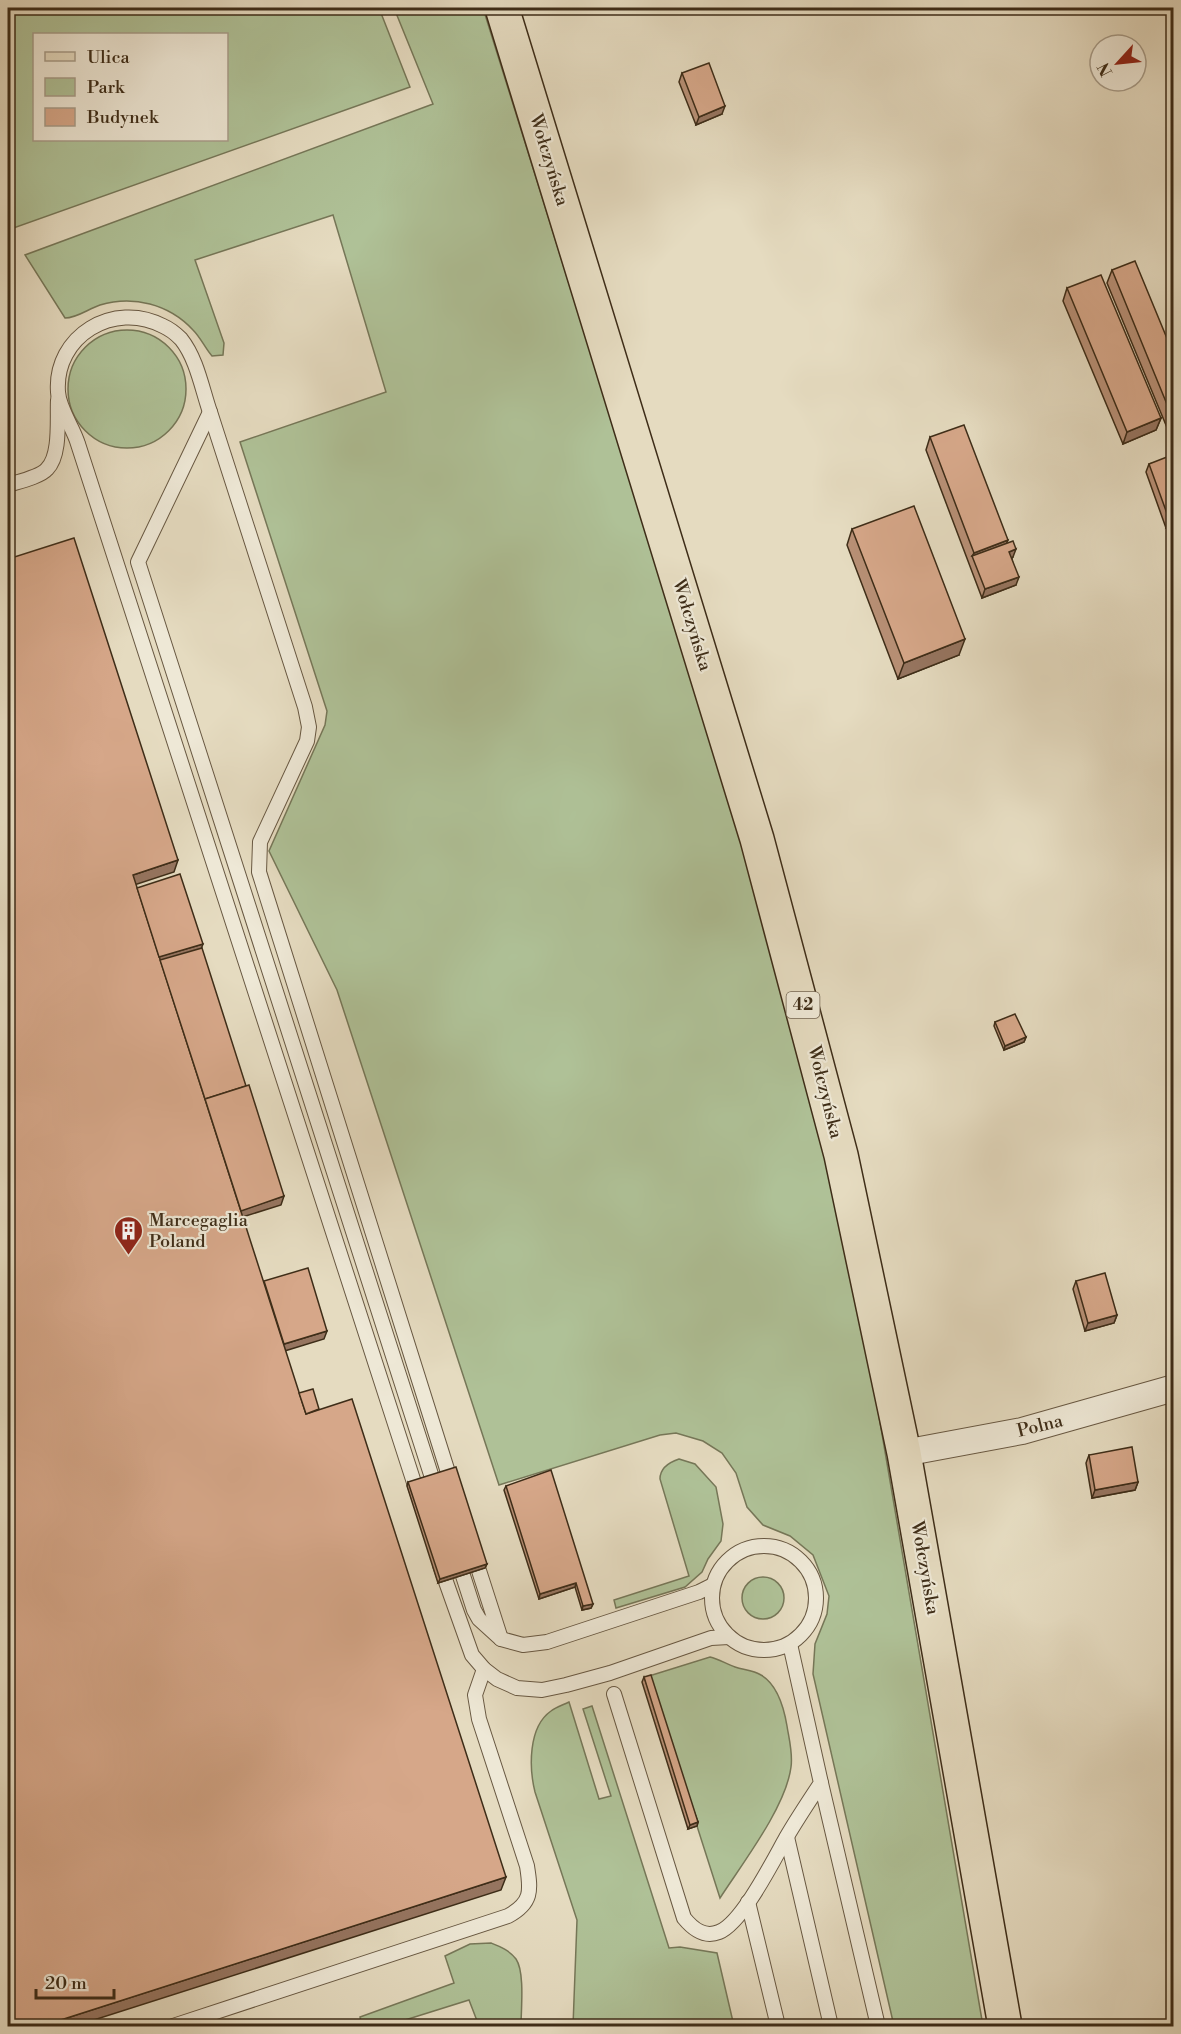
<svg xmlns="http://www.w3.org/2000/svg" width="1181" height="2034" font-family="'Libre Bodoni',serif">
<rect width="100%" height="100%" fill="#e5dbc0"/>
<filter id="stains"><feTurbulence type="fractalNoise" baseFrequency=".00333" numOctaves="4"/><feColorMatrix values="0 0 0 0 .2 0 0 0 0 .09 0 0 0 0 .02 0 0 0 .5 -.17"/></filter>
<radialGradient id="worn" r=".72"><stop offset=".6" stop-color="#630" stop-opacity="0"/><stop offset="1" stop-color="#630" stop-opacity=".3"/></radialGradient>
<!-- green -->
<g fill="#afc197" stroke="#767758" stroke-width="1.5" fill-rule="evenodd">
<path d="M8,8H379L410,87L8,230ZM226,34V140H34V34Z"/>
<path d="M394,8H483L745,847L853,1264L983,2026H894L813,1674L815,1644L827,1614L829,1596L813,1555L790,1536L763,1525L747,1507L736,1473L722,1453L703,1441L676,1433L660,1435L499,1485L337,990L269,851L325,725L327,711L240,442L386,392L333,215L195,260L224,343L223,355L212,356C205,348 201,338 193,330C169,304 133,295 100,305C88,309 77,318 65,318L25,255L433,104Z"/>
<circle cx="127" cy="389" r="59"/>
<path d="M679,1459L695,1464L716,1487L723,1524L721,1541L708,1559L702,1572L685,1587L616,1608L614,1600L689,1576L660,1479C660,1468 670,1462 679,1459Z"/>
<circle cx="763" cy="1598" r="21"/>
<path d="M710,1657C719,1659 726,1664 735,1667C744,1670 753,1670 761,1675C778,1685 784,1708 787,1726C789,1739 793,1753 791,1767C786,1807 742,1864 720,1898L649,1676Z"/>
<path d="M569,1702L599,1799L611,1796L583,1709L592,1706L669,1948L680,1947L717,1953L734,2026H573L577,1920L535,1792C529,1768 528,1727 551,1711C556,1707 563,1705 569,1702Z"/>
<path d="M491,1943C501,1947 509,1950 516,1959C525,1972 521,2010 521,2026H479L469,2000L386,2026H362L360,2017L454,1983L445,1956L470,1944Z"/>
</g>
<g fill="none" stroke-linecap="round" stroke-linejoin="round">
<defs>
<g id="service">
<polyline points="210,412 138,562 436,1490"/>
<path d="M8,485C17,482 40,477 47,469C61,455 57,419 58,400"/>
<path d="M419,1498L78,444C73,427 59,409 58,392C54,336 114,300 163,326C170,329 176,334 181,339C197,359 202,389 210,412L305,707L309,727L307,741L260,842L259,872L452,1485"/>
<circle cx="764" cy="1598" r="52"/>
<polyline points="473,1552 501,1639"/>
<polyline points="457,1557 474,1610 479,1619 501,1639 523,1645 547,1642 699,1592 713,1585"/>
<polyline points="440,1565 472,1655 484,1669 497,1679 517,1688 542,1690 566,1685 610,1673 711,1638 729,1637"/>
<path d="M614,1694L684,1918C693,1929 704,1938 719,1932C742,1923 773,1861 786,1838C797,1819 809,1801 821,1783L790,1644"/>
<polyline points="821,1783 878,2026"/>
<polyline points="787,1837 831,2026"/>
<polyline points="748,1902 778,2026"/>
<path d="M173,2026L508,1916C532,1903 531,1891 527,1866L479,1719L475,1695L484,1669"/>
</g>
<polyline id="minor" points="904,1453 1022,1431 1174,1388"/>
<polyline id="primary" points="502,8 757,839 841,1155 904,1453 1005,2026"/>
</defs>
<!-- service casing -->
<use href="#service" stroke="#685842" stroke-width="16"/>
<!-- minor casing -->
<use href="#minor" stroke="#685842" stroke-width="28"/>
<!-- primary casing -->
<use href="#primary" stroke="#3e2d18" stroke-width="36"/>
<!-- service -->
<use href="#service" stroke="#eee8d6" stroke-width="14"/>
<!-- minor -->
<use href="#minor" stroke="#eee8d6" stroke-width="26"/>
<!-- primary -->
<use href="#primary" stroke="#e5dbc0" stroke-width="33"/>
</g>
<!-- wall -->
<g fill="#b89076" stroke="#3e2d18" stroke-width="1.5">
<polygon points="682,73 722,114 696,125 679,82"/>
<polygon points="1112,270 1173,353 1173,442 1107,283"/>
<polygon points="1067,288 1161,418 1156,430 1123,444 1063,301"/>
<polygon points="930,437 1006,543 1013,557 1012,558 1016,585 982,598 926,450"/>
<polygon points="1173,459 1173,525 1166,528 1146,472 1149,464"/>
<polygon points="852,529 959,655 898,679 847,545"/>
<polygon points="995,1022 1026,1037 1024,1042 1004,1050 994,1026"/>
<polygon points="1076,1281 1117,1315 1114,1323 1085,1331 1073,1289"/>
<polygon points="1089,1455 1138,1482 1135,1490 1092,1498 1086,1463"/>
<polygon points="408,1482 487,1564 485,1568 438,1583 407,1486"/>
<polygon points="506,1486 593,1604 591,1608 582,1610 575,1587 539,1599 504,1490"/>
<polygon points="644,1677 698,1822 697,1826 688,1829 642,1682"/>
</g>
<!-- shaded-wall -->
<g fill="#967560" stroke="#3e2d18" stroke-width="1.5">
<polygon points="725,106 722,114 696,125 699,117"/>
<polygon points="1161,418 1156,430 1123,444 1127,432"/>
<polygon points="1173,518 1173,525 1166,528 1169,519"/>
<polygon points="1008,540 1003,552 972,556 974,553"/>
<polygon points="1016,549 1013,557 1006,560 1009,552"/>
<polygon points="1019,577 1016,585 982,598 985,589"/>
<polygon points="965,639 959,655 898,679 904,663"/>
<polygon points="178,860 174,872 128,887 133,875"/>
<polygon points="203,944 200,952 157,965 157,957"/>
<polygon points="1026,1037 1024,1042 1004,1050 1005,1046"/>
<polygon points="284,1196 281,1205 236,1219 239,1211"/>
<polygon points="1117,1315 1114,1323 1085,1331 1088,1323"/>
<polygon points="327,1331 324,1339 278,1353 281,1345"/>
<polygon points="1138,1482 1135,1490 1092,1498 1095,1490"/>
<polygon points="487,1564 485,1568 438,1583 440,1579"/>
<polygon points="576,1583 575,1587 539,1599 540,1594"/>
<polygon points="593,1604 591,1608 582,1610 583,1606"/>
<polygon points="698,1822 697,1826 688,1829 690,1825"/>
<polygon points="506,1877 501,1890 75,2026 42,2026"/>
</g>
<!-- building -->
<g fill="#d6a789" stroke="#3e2d18" stroke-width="1.5">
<polygon points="709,63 725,106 699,117 682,73"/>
<polygon points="1135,261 1173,353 1173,419 1112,270"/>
<polygon points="1101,275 1161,418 1127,432 1067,288"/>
<polygon points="964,425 1008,540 974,553 930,437"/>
<polygon points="1172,455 1173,459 1173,518 1169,519 1149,464"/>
<polygon points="914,506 965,639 904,663 852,529"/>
<polygon points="74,538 178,860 133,875 306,1414 352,1399 506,1877 42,2026 8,2026 8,559"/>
<polygon points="1013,541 1016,549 1009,552 1019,577 985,589 972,556"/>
<polygon points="180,874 203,944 159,957 137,888"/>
<polygon points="202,948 246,1086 205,1099 160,960"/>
<polygon points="1015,1014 1026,1037 1005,1046 995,1022"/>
<polygon points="249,1085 284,1196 241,1211 205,1099"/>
<polygon points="308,1268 327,1331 284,1344 264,1281"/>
<polygon points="1105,1273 1117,1315 1088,1323 1076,1281"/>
<polygon points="313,1389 319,1409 306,1414 299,1393"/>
<polygon points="1132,1447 1138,1482 1095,1490 1089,1455"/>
<polygon points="456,1467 487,1564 440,1579 408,1482"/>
<polygon points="551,1470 593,1604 583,1606 576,1583 540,1594 506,1486"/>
<polygon points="651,1675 698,1822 690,1825 644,1677"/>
</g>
<!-- icons -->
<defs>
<symbol id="building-pin" viewBox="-11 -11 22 30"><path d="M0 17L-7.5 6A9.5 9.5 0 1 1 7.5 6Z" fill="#8f2418" stroke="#eee8d6"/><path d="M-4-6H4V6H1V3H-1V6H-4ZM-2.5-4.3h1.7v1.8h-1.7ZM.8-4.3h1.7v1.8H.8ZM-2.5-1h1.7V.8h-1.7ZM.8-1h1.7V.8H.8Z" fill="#fff"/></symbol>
</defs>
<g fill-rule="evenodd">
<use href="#building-pin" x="112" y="1214" width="33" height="45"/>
</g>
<g text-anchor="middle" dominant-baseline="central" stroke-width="4.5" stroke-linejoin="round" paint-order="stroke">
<!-- shield labels -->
<rect fill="#eee8d6" stroke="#736551" stroke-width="1.5" x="786.5" y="992" width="33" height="26" rx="4.5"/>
<g font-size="16" font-weight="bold" fill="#3e2d18">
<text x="803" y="1005">42</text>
</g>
<!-- street labels -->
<g font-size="18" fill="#3e2d18" stroke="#eee8d6">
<text transform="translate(549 160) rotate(73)">Wołczyńska</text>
<text transform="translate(692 625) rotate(73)">Wołczyńska</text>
<text transform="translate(825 1092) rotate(76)">Wołczyńska</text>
<text transform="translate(1040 1426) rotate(-14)">Polna</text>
<text transform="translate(925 1568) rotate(80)">Wołczyńska</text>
</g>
<!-- poi labels -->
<g font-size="18" fill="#3e2d18" stroke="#eee8d6" text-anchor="start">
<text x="149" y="1220">Marcegaglia<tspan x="149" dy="21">Poland</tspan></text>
</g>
</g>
<!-- margin -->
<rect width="1181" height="2034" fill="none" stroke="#e5dbc0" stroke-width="30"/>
<rect x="9" y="9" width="1163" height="2016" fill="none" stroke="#3e2d18" stroke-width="3"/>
<rect x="15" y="15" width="1151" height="2004" fill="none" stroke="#3e2d18" stroke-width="1.5"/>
<!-- legend -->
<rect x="33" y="33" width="195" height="108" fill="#eee8d6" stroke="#a89d8a" stroke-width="1.5"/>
<rect x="45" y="52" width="30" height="9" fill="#e5dbc0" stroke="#a89d8a" stroke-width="1.5"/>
<text x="87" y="63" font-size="18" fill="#3e2d18">Ulica</text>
<rect x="45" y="78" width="30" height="18" fill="#afc197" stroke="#a89d8a" stroke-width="1.5"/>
<text x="87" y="93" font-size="18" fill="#3e2d18">Park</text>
<rect x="45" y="108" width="30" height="18" fill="#d6a789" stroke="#a89d8a" stroke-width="1.5"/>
<text x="87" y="123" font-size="18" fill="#3e2d18">Budynek</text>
<!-- north arrow -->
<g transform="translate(1118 63) rotate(243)"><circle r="28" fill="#eee8d6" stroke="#a89d8a" stroke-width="1.5"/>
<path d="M0-4.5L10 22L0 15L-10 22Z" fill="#8f2418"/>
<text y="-9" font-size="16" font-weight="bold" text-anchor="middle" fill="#3e2d18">N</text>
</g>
<!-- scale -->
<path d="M36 1989v9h78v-9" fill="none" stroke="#3e2d18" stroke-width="3"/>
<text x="45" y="1989" font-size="18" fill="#3e2d18" stroke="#eee8d6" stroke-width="4.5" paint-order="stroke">20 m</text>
<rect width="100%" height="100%" filter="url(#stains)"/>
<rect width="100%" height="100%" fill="url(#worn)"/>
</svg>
